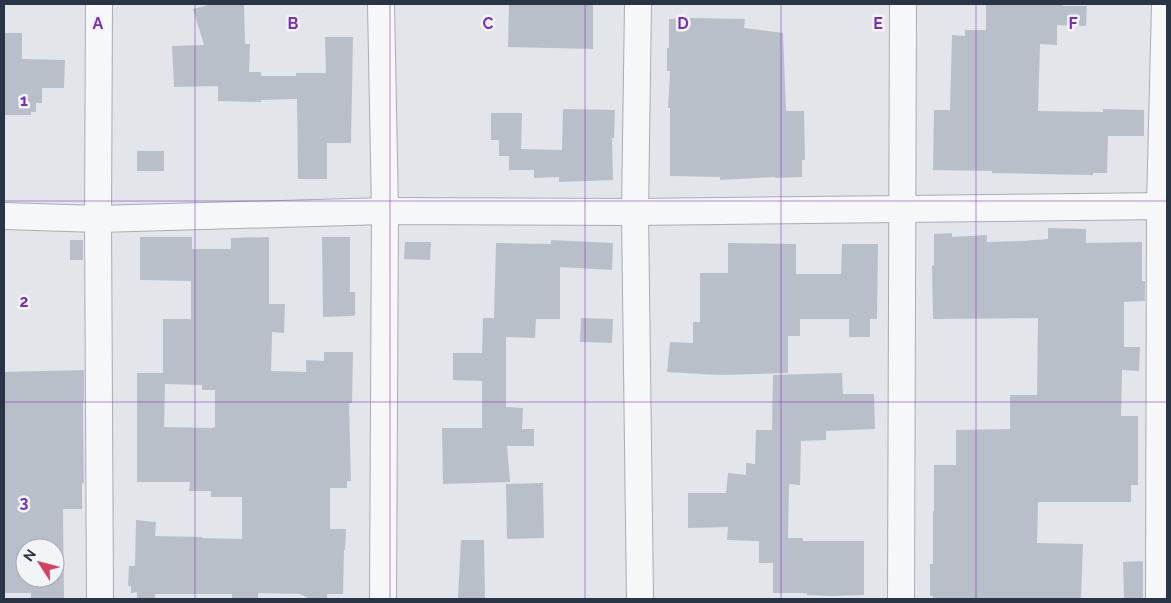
<svg xmlns="http://www.w3.org/2000/svg" width="1171" height="603" font-family="Raleway,sans-serif">
<rect width="100%" height="100%" fill="#e2e6eb"/>
<!-- building -->
<g fill="#b9bfc9" fill-rule="evenodd">
<polygon points="212,4 244,4 245,44 250,44 249,72 261,72 261,76 296,76 296,73 326,73 325,37 353,37 351,143 327,143 327,179 298,179 297,99 261,100 261,102 218,101 218,86 174,87 172,46 204,45 193,9"/>
<polygon points="509,4 593,4 593,49 508,47"/>
<polygon points="986,4 1063,4 1063,6 1087,6 1086,26 1057,25 1057,45 1040,44 1038,111 1103,112 1103,109 1144,110 1144,136 1108,136 1107,173 1093,173 1093,175 992,173 992,171 933,170 934,110 950,110 952,35 965,36 965,30 986,30"/>
<polygon points="693,18 745,19 744,28 783,33 786,111 804,111 805,160 802,160 802,177 775,178 775,177 720,180 720,177 670,176 670,108 668,108 670,71 667,71 667,48 669,48 669,19"/>
<polygon points="4,33 22,33 22,59 65,60 64,88 42,88 42,103 36,103 36,112 31,112 31,115 4,115"/>
<polygon points="563,109 615,110 614,138 612,138 613,180 559,182 559,177 534,178 534,170 509,170 509,156 499,156 499,140 491,140 491,113 522,113 521,149 562,150"/>
<rect x="137" y="151" width="27" height="20"/>
<polygon points="1048,228 1086,229 1086,243 1142,242 1142,281 1145,281 1145,301 1124,302 1124,347 1140,347 1139,371 1122,370 1121,416 1138,416 1138,485 1131,485 1131,502 1038,502 1037,543 1083,544 1081,599 933,599 933,596 930,596 930,564 933,564 933,511 934,511 934,465 956,465 956,430 1010,429 1010,395 1037,395 1038,318 933,319 932,266 934,265 934,234 952,233 952,237 987,235 987,242 1022,241 1048,239"/>
<path d="M140,237H192V249H231V238L269,237V304H285L284,333L272,332L271,371L306,372V360L324,361V352H353L352,403H349L351,481H347V488H330V529H346L345,550H344L343,594H327V599H311L299,594L258,593V599H232V594H155V599H137V592L131,593V586H128L129,566H135L136,520L156,522L155,536L202,537V538L242,539V497H211V491H189L190,482H137V373H163V319H191V281L140,280ZM165,384L202,385V390H215V427H213V428L164,427Z"/>
<polygon points="322,237 350,237 350,292 355,292 355,315 353,316 323,317"/>
<rect x="70" y="240" width="13" height="20"/>
<polygon points="551,240 613,243 612,270 560,267 560,319 536,319 535,338 506,337 506,407 523,408 522,429 534,429 534,446 507,446 510,482 443,484 442,428 482,428 482,381 453,380 453,353 482,353 483,318 494,318 496,243 551,244"/>
<polygon points="405,242 431,242 430,260 404,259"/>
<polygon points="728,243 796,244 796,274 841,274 842,244 878,244 877,319 870,319 870,337 849,337 849,319 800,319 800,336 788,336 788,373 718,375 667,372 670,342 693,343 693,322 700,322 700,273 728,273"/>
<polygon points="581,318 613,319 612,343 580,342"/>
<path d="M84,370V402H83L84,483H82V509H63L64,599H31V593H4V372ZM25,548H55V578H25Z"/>
<polygon points="842,373 843,394 874,394 875,429 826,431 826,440 801,441 800,485 789,484 788,538 803,538 803,541 864,541 864,595 831,596 807,595 807,593 773,593 773,563 759,563 759,541 727,540 728,527 688,528 688,493 726,493 728,473 746,475 746,463 755,464 756,430 772,430 773,375"/>
<polygon points="543,483 544,538 507,539 506,484"/>
<polygon points="461,540 484,540 485,599 458,599"/>
<polygon points="1143,561 1143,599 1124,599 1123,562"/>
</g>
<g fill="none" stroke-linecap="round" stroke-linejoin="round">
<defs>
<g id="minor">
<polyline points="99,4 98,219 100,599"/>
<polyline points="381,4 385,211 383,599"/>
<polyline points="638,4 635,212 640,599"/>
<polyline points="4,216 98,219 385,211 635,212 1167,206"/>
<polyline points="901,599 903,4"/>
<polyline points="1159,599 1160,206 1165,4"/>
</g>
</defs>
<!-- minor casing -->
<use href="#minor" stroke="#a7adb6" stroke-width="28"/>
<!-- minor -->
<use href="#minor" stroke="#f5f7f9" stroke-width="26"/>
</g>
<!-- grid -->
<path fill="none" stroke="#7b2cbf" stroke-width="1" stroke-opacity="0.55" d="M195,4V599M390,4V599M585,4V599M781,4V599M976,4V599M4,201H1167M4,402H1167"/>
<g font-size="16" text-anchor="middle" font-weight="bold" fill="#7b2cbf" stroke="#f2f5f8" stroke-width="5" stroke-linejoin="round" paint-order="stroke">
<text x="98" y="29">A</text>
<text x="293" y="29">B</text>
<text x="488" y="29">C</text>
<text x="683" y="29">D</text>
<text x="878" y="29">E</text>
<text x="1073" y="29">F</text>
<text x="24" y="106">1</text>
<text x="24" y="307">2</text>
<text x="24" y="508">3</text>
</g>
<!-- border -->
<rect width="1171" height="603" fill="none" stroke="#293444" stroke-width="10"/>
<!-- north arrow -->
<g transform="translate(40 563) rotate(306)"><circle r="24" fill="#f2f5f8" stroke="#a2a8b0"/>
<path d="M0-4L9 19L0 12L-9 19Z" fill="#d6415f"/>
<text y="-8" font-size="14" font-weight="bold" text-anchor="middle" fill="#293444">N</text>
</g>
</svg>
